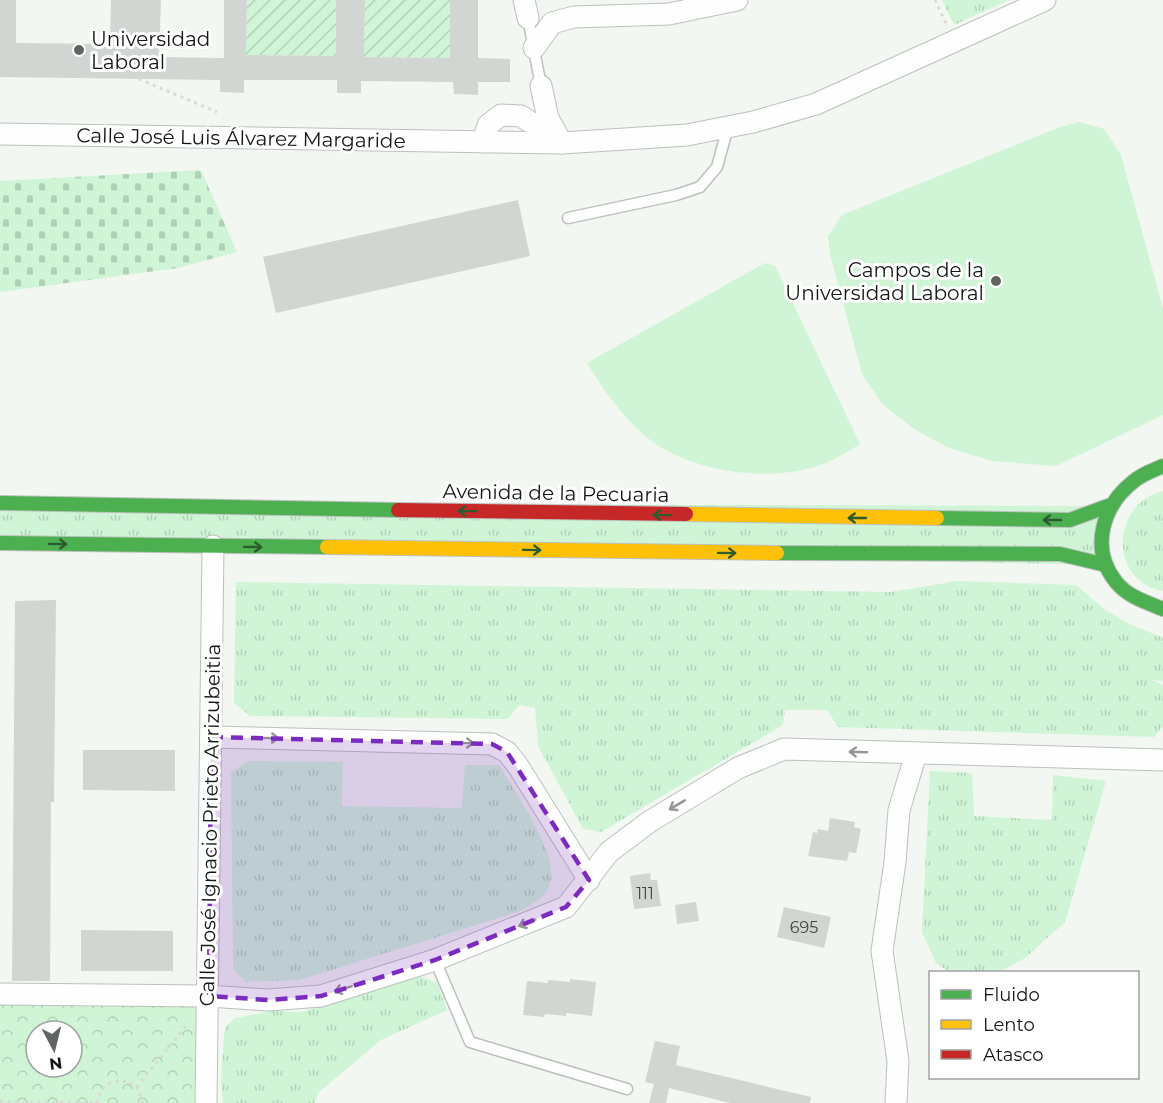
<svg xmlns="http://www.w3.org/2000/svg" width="1163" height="1103" font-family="Montserrat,sans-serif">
<defs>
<pattern id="grass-tufts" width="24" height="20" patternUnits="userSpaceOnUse" patternTransform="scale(1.5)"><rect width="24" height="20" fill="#cff5d6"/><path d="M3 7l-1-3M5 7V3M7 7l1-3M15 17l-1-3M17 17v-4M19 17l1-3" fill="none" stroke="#b1d1b7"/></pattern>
<pattern id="forest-crowns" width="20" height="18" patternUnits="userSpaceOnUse" patternTransform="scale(1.5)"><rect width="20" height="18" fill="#cff5d6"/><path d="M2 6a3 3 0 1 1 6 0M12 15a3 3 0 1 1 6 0" fill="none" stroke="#b1d1b7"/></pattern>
<pattern id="cemetery-stones" width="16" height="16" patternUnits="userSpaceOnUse" patternTransform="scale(1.5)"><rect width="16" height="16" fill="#cff5d6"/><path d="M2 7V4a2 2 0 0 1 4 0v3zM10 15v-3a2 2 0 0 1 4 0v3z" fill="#b1d1b7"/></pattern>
<pattern id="garden-furrows" width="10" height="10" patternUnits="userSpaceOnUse" patternTransform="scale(1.5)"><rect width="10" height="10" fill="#cff5d6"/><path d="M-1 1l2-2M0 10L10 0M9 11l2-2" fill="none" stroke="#b1d1b7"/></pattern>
</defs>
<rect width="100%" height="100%" fill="#f2f7f2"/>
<!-- grass -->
<g fill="url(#grass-tufts)">
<polygon points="942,0 1009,0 954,25"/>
<path d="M1163,491V591C1108,581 1111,503 1163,491Z"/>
<polygon points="0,503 1108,506 1106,565 0,543"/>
<polygon points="957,581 1076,585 1104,609 1129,624 1159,636 1163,638 1163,681 1152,680 1163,685 1163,726 1154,737 838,727 827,710 785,710 783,725 601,832 583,829 538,746 535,708 519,705 508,719 250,716 234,703 236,582 891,592"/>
<path d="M248,761L343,762L342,806L462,808L465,765H499C514,791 557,851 551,880C548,897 531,905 518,912L299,980L246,982L233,969L231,772Z"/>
<polygon points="930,771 972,773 974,816 1052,820 1053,775 1106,781 1065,922 1025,958 999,972 949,972 936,963 922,932"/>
<polygon points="414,974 438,983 447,1010 381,1040 318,1093 315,1103 223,1103 221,1082 224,1034 226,1026 235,1018 272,1011 302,1012"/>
</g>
<!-- forest -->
<path fill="url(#forest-crowns)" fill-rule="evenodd" d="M0,994L209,996L206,1103H0ZM36,1031H72V1067H36Z"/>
<!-- cemetery -->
<polygon fill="url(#cemetery-stones)" points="201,170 237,252 178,268 0,292 0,181"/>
<!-- garden -->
<g fill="url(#garden-furrows)">
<polygon points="247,0 336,0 336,56 246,55"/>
<polygon points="365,0 450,0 450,58 364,57"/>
</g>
<!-- pitch -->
<g fill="#cff5d6">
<polygon points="1080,122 1104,129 1121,155 1163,308 1163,415 1056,466 992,461 949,448 914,429 882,404 862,374 830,254 828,236 842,215 1060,127"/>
<path d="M765,263L775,266L860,444C850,450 839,457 828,462C776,485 687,473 644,435C621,415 603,389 587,363Z"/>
</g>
<!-- building -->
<g fill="#d2d6d2">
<polygon points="0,0 16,0 16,43 110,44 111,0 161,0 159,57 224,58 224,0 247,0 246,55 336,56 336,0 365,0 364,57 450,58 450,0 478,0 478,58 510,59 510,82 478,82 478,95 454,94 453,82 361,81 361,93 337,93 337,80 244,80 244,93 220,92 220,80 0,77"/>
<polygon points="518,200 530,256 276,313 263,257"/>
<polygon points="56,600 54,802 51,802 50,981 12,981 15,601"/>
<polygon points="83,750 175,750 175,791 83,790"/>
<polygon points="830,818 855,822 854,827 861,829 856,853 849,852 847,861 808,856 813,832 817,833 818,829 828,831"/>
<polygon points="650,873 651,880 657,880 661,906 634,909 630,876"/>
<polygon points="696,902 699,921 677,924 675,905"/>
<polygon points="784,907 831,917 824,948 777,937"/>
<polygon points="81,930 173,931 173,971 81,971"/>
<polygon points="570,979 596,982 592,1016 566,1013 566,1016 545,1014 544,1017 523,1015 527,981 548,983 548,980 570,982"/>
<polygon points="655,1041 680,1046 676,1065 811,1097 810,1103 730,1103 669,1088 666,1103 649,1103 654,1084 645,1082"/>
</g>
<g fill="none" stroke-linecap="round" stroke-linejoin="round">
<defs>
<g id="lane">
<polyline points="528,18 541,86"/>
<polyline points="568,218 676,195 700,187 717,167 728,127"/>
<polyline points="435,960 470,1042 627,1089"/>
</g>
<g id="street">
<polyline points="524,0 528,18"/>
<polyline points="534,48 552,23 574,17 669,14 737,0"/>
<polyline points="541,86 548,118 560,140"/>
<polyline points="0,134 562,143 687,135 753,122 816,104 1045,0"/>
<polyline points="483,142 488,125 501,115 521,116 562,143"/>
<polyline points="211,737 492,744 507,752 518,766 589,880"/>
<polyline points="0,994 209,996 268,1000 321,996 435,960 566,907 609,852 649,822 738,768 784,749 1163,760"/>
<polyline points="206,1103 213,546"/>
<polyline points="896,1103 898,1061 882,951 895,862 899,810 916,754"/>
</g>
<g id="fast">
<path d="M1163,466C1154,470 1142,474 1134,481C1103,505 1089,548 1116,582C1128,597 1146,602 1163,609"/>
<polyline points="0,503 398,510"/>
<polyline points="937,518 1070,520 1108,506"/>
<polyline points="0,543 327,547"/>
<polyline points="777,553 1060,554 1106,565"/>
</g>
<g id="slow">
<polyline points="686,514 937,518"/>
<polyline points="327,547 777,553"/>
</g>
<polyline id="jam" points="398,510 686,514"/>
</defs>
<!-- lane casing -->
<use href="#lane" stroke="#bcc1bd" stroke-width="13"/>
<!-- street casing -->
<use href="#street" stroke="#bcc1bd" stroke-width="23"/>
<!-- fast casing -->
<use href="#fast" stroke="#bcc1bd" stroke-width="16"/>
<!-- slow casing -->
<use href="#slow" stroke="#bcc1bd" stroke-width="16"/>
<!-- jam casing -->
<use href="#jam" stroke="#bcc1bd" stroke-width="16"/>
<!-- path -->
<g stroke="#d8dad8" stroke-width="3" stroke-dasharray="3 4.5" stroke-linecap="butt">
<polyline points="935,0 946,23"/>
<polyline points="139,79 217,112"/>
<polyline points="137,1087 188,1023"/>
<polyline points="0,1101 97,1103"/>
<path d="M97,1103C100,1082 120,1075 137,1087L143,1103"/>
</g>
<!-- lane -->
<use href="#lane" stroke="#fdfefd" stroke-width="10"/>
<!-- street -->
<use href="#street" stroke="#fdfefd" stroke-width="21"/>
<!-- fast -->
<use href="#fast" stroke="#4caf50" stroke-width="14"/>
<!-- slow -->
<use href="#slow" stroke="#ffc107" stroke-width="14"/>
<!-- jam -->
<use href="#jam" stroke="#c62828" stroke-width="14"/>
</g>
<!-- one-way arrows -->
<defs><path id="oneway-shaft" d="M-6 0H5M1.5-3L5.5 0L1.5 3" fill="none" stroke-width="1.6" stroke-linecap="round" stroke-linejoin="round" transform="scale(1.5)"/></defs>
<g stroke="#2c5b2e">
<use href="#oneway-shaft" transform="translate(467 511) rotate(-179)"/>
<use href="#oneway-shaft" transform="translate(662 515) rotate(-179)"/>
<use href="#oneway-shaft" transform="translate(857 518) rotate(-180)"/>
<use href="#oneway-shaft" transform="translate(1052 520) rotate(-180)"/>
<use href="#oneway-shaft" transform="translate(58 544) rotate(1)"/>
<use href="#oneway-shaft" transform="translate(253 547) rotate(1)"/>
<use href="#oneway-shaft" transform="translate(532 550) rotate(1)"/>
<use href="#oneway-shaft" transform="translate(727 553) rotate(1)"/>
</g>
<g stroke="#939694">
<use href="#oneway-shaft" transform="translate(270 738) rotate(1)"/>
<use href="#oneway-shaft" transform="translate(465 743) rotate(1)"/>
<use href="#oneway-shaft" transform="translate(858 752) rotate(-178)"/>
<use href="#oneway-shaft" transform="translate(677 805) rotate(149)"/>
<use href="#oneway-shaft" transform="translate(527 923) rotate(158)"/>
<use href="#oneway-shaft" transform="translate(343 989) rotate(163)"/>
</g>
<!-- marked area -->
<path fill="#7b2cbf" fill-opacity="0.2" stroke="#7b2cbf" stroke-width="4.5" stroke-dasharray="12 8" stroke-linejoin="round" d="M211,737L492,744L507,752L589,880L566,907L435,960L321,996L268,1000L209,996Z"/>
<!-- markers -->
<g fill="#606561" stroke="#fff" stroke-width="2">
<circle cx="79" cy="50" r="6"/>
<circle cx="996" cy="281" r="6"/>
</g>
<g text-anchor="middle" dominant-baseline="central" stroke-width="6" stroke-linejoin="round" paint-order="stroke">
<!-- number labels -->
<g font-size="16" fill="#424643">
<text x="645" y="893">111</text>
<text x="804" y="927">695</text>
</g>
<!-- poi labels -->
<g font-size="20" fill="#121613" stroke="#fff" text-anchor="start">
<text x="91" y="39">Universidad<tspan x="91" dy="23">Laboral</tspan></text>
<text x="984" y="270" text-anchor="end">Campos de la<tspan x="984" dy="23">Universidad Laboral</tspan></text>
</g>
<!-- street labels -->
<g font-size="20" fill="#121613" stroke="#fff">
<text transform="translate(241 138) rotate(1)">Calle José Luis Álvarez Margaride</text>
<text transform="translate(556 493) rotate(1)">Avenida de la Pecuaria</text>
<text transform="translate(210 825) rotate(-89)">Calle José Ignacio Prieto Arrizubeitia</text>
</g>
</g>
<!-- legend -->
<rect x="929" y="971" width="210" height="108" fill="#ffffff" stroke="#a0a2a1" stroke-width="1.5"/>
<rect x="941" y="990" width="30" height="9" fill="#4caf50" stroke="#a0a2a1" stroke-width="1.5"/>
<text x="983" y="1001" font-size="18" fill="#121613">Fluido</text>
<rect x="941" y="1020" width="30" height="9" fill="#ffc107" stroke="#a0a2a1" stroke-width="1.5"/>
<text x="983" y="1031" font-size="18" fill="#121613">Lento</text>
<rect x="941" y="1050" width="30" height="9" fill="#c62828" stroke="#a0a2a1" stroke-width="1.5"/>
<text x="983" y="1061" font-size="18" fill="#121613">Atasco</text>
<!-- north arrow -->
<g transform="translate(54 1049) rotate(173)"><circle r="28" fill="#ffffff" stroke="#a0a2a1" stroke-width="1.5"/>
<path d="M0-4.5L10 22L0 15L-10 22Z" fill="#606561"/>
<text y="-9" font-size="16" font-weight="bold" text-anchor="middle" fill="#121613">N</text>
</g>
</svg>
